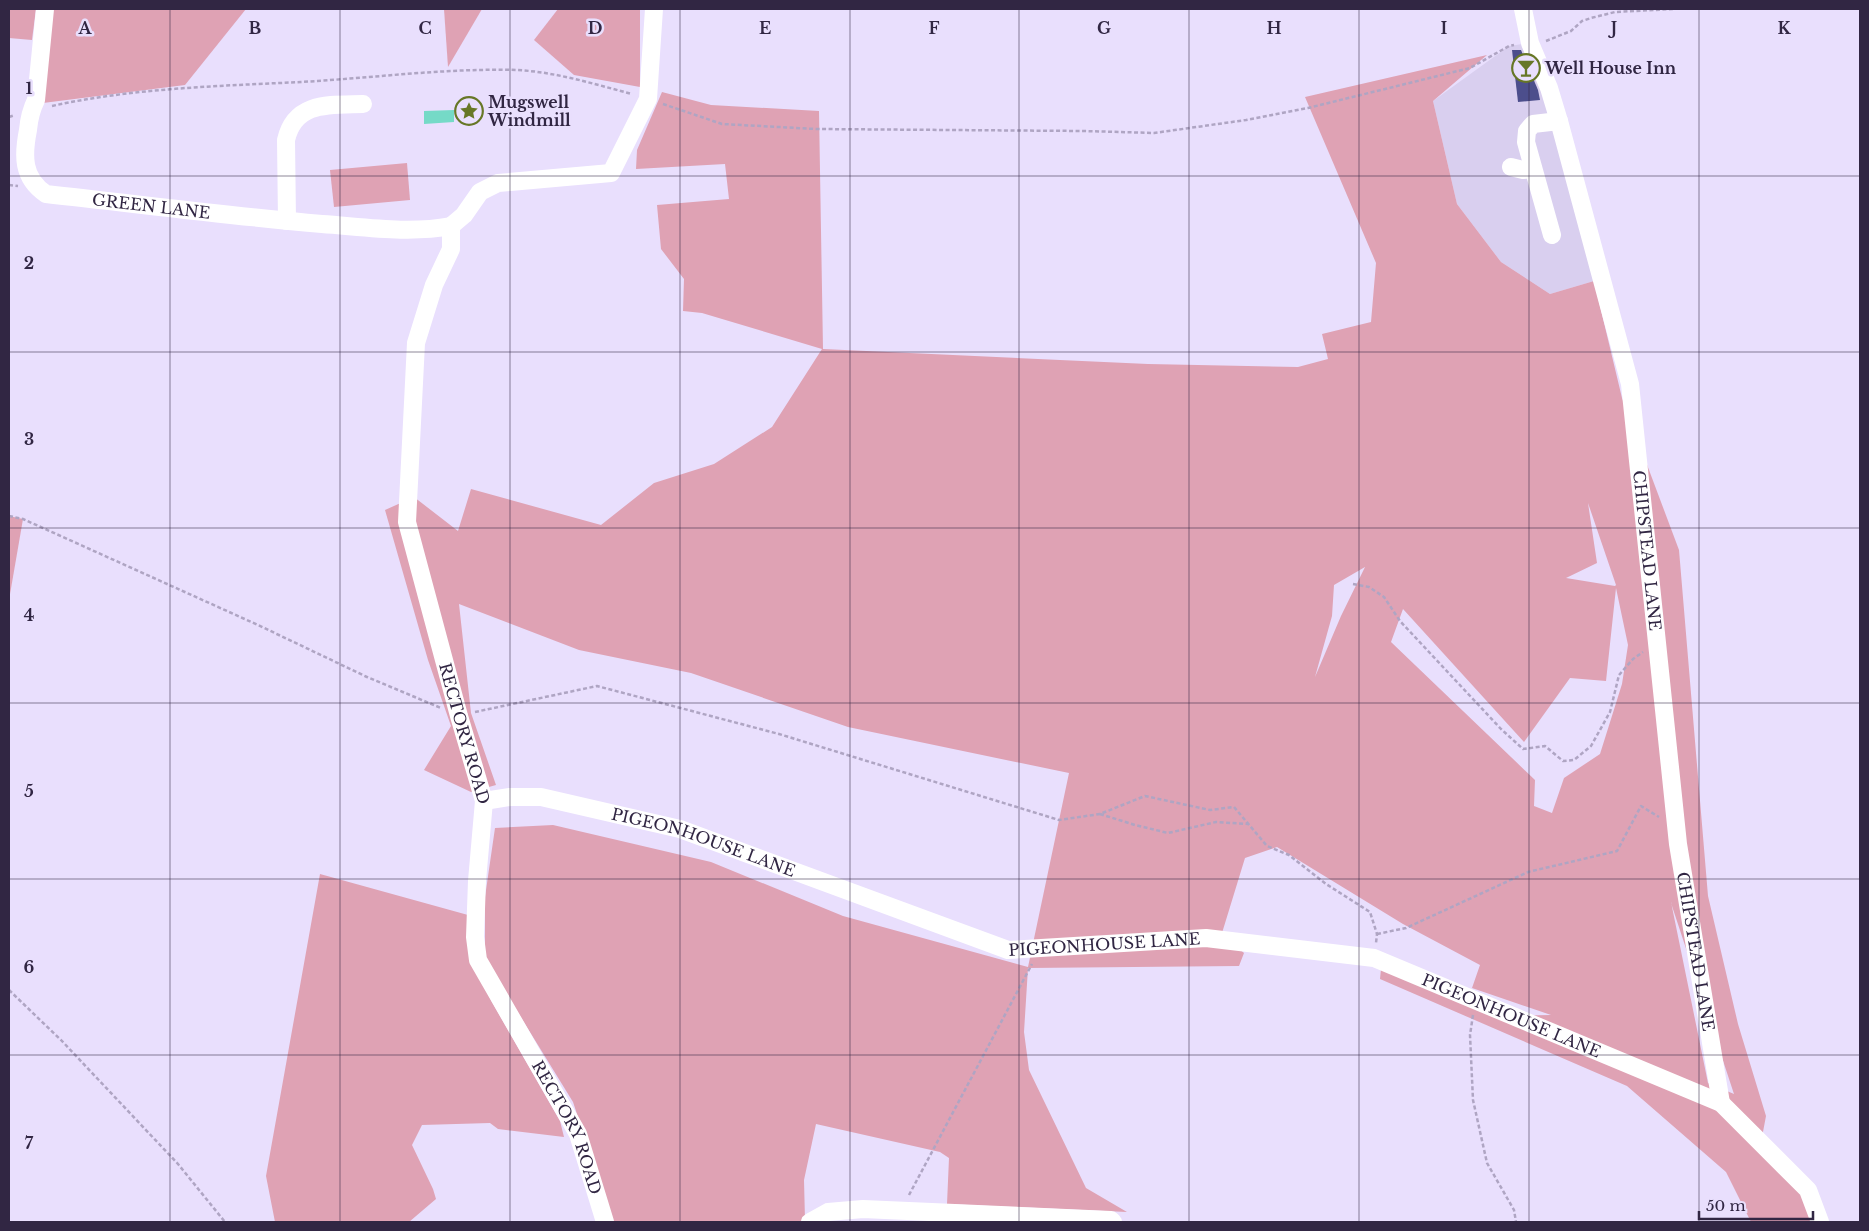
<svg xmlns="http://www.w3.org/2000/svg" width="1869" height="1231" font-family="'Libre Baskerville',serif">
<rect width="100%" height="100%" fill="#e9dffd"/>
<!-- built -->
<polygon fill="#d9cfef" points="1530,43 1594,281 1550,294 1501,262 1457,204 1433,101 1509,46"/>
<!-- green -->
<g fill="#dfa2b4" fill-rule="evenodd">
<polygon points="9,9 36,9 32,40 9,38"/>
<polygon points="53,9 246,9 185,85 43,103"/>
<polygon points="444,9 482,9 448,67"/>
<polygon points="558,9 640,9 640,87 574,75 534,40"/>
<path d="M1487,55L1433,101L1457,204L1501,262L1550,294L1594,281L1622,398L1679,550L1708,896L1738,1024L1766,1116L1759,1153L1802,1194L1812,1222H1751L1726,1172L1627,1086L1380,979L1381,969L1496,1016L1551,1015L1472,988L1480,965L1403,924L1277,847L1245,858L1222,933L1244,953L1239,966L1028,968L1024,1032L1029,1070L1086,1188L1127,1212L947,1204L949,1158L940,1152L816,1124L804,1180L805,1220L803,1222H613L573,1102L485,959V897L495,828L553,825L711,862L843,916L1028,967L1069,773L848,727L691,673L579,650L459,604L471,713L496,785L471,792L424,770L451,726L428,660L385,510L414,497L458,531L471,489L601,525L654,483L714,464L772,427L822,349L702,313L683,311L684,279L661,249L657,205L729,199L725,164L636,169L637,150L662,92L711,105L819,111L823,349L1148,364L1298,367L1328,359L1322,334L1371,322L1376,263L1305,97ZM1588,503L1616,585L1615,586L1566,578L1597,563ZM1365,567L1341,616L1315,677L1332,616L1334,585ZM1616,588L1628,645L1622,684L1600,754L1564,778L1552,813L1534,806L1535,780L1391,642L1403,609L1524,742L1570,678L1606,681ZM1671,902V903L1734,1094L1708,1083Z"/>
<polygon points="407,163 410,200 334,207 330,170"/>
<polygon points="9,516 23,519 9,600"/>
<polygon points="320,874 468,915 470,958 492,1002 560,1121 564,1137 498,1129 490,1123 422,1125 412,1145 433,1189 436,1199 409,1222 275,1222 266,1176"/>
</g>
<!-- water -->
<polygon fill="#75dac7" points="454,110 454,122 424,124 424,111"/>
<!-- building -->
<polygon fill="#4c4e8c" points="1512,50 1521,50 1538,90 1540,100 1518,102"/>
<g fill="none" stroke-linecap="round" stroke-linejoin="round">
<!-- path -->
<g stroke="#afa5c3" stroke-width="2.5" stroke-dasharray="4 2.5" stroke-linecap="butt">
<polyline points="1546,41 1571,31 1582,21 1591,18 1615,12 1673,9"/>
<polyline points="663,104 722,124 816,129 1084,131 1154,133 1246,120 1308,108 1470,68 1509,46 1514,45"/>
<path d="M52,106C133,88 219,86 301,82C373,78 445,68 517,70C556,72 594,84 632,94"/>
<polyline points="9,117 15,115"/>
<polyline points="9,185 18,186"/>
<polyline points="9,516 23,519 258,625 367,677 441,708"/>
<polyline points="1353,584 1369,587 1384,597 1400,621 1501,729 1523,749 1545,746 1563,761 1574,760 1591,746 1610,712 1619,675 1633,659 1643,652"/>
<polyline points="475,712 597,686 779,734 1059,820 1100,814 1145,796 1210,810 1234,807 1267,846 1289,855 1326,884 1370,912 1377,934 1376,943"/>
<polyline points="1100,814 1135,825 1168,833 1216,822 1248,824"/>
<polyline points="1377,934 1406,928 1528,872 1617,851 1641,806 1659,817"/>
<polyline points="9,990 61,1040 178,1164 225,1222"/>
<polyline points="1473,1015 1470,1035 1473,1100 1487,1163 1514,1210 1516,1222"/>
<polyline points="909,1195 1032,964"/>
</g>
<!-- minor -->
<g stroke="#fff" stroke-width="18">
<path id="s1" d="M45,9L36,100C31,110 29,119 28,130C23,155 22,178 46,194C138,204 230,216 322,224C365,227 409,234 451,226"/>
<path id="s2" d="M1523,9L1530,43L1549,88L1559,121L1630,384L1678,844L1721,1103"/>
<polyline points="1511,167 1523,170 1533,169"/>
<path d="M287,221L286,140C295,101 330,105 363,104"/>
<path id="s3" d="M451,226V249L434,285L416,343L407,522L459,716L484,801L477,881L475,937L478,960L578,1134L605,1222"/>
<polyline points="451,226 464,215 480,192 498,183 611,173 648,99 654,9"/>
<polyline points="1552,235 1526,142 1527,131 1533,124 1559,121"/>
<path id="s4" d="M484,801L510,797H541L680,829L1008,950L1206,938L1374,958L1721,1103L1808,1190L1820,1222"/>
<polyline points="810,1222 828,1212 863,1209 1111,1220 1113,1222"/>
</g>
</g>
<!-- grid -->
<path fill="none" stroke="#312643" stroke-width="1" stroke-opacity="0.55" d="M170,9V1222M340,9V1222M510,9V1222M680,9V1222M850,9V1222M1019,9V1222M1189,9V1222M1359,9V1222M1529,9V1222M1699,9V1222M9,176H1860M9,352H1860M9,528H1860M9,703H1860M9,879H1860M9,1055H1860"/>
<!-- icons -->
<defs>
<symbol id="bar-ring" viewBox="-11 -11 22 22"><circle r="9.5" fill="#e9dffd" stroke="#677726" stroke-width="1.5"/><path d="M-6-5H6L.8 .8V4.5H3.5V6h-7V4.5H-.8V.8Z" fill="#677726"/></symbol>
<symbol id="sight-ring" viewBox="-11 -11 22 22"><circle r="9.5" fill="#e9dffd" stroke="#677726" stroke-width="1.5"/><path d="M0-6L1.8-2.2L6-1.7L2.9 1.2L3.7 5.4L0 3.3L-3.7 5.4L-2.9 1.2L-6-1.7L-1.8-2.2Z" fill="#677726"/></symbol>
</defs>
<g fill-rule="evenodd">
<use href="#bar-ring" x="1510" y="52" width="32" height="32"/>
<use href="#sight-ring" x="453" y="95" width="32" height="32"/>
</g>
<g text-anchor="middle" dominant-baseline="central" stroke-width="5" stroke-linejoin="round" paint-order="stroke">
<!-- poi labels -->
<g font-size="16" font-weight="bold" fill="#312643" stroke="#e9dffd" text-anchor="start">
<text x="1545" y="68">Well House Inn</text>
<text x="488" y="102">Mugswell<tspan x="488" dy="18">Windmill</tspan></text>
</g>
<!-- street labels -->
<g font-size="16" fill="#312643" stroke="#e9dffd">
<text stroke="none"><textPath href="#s1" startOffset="300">GREEN LANE</textPath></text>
<text stroke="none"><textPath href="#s2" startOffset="558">CHIPSTEAD LANE</textPath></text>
<text stroke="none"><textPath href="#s3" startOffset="522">RECTORY ROAD</textPath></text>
<text stroke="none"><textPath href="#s4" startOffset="226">PIGEONHOUSE LANE</textPath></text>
<text stroke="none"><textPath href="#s4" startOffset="646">PIGEONHOUSE LANE</textPath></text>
<text stroke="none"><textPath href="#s2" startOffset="962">CHIPSTEAD LANE</textPath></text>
<text stroke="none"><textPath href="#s4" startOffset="1066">PIGEONHOUSE LANE</textPath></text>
<text stroke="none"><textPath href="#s3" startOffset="942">RECTORY ROAD</textPath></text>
</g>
</g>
<g font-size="16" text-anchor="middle" font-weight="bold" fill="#312643" stroke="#e9dffd" stroke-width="5" stroke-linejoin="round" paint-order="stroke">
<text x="85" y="34">A</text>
<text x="255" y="34">B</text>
<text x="425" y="34">C</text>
<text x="595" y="34">D</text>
<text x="765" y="34">E</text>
<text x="934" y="34">F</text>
<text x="1104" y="34">G</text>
<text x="1274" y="34">H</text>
<text x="1444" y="34">I</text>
<text x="1614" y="34">J</text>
<text x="1784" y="34">K</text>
<text x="29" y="94">1</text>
<text x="29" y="269">2</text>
<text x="29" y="445">3</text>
<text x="29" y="621">4</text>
<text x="29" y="797">5</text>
<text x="29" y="973">6</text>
<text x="29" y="1149">7</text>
</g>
<!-- border -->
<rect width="1869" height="1231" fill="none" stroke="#312643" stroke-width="20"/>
<!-- scale -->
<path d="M1699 1211v8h114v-8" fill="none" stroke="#312643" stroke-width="2.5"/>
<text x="1706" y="1211" font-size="15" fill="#312643" stroke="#e9dffd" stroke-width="4" paint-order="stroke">50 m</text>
</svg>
